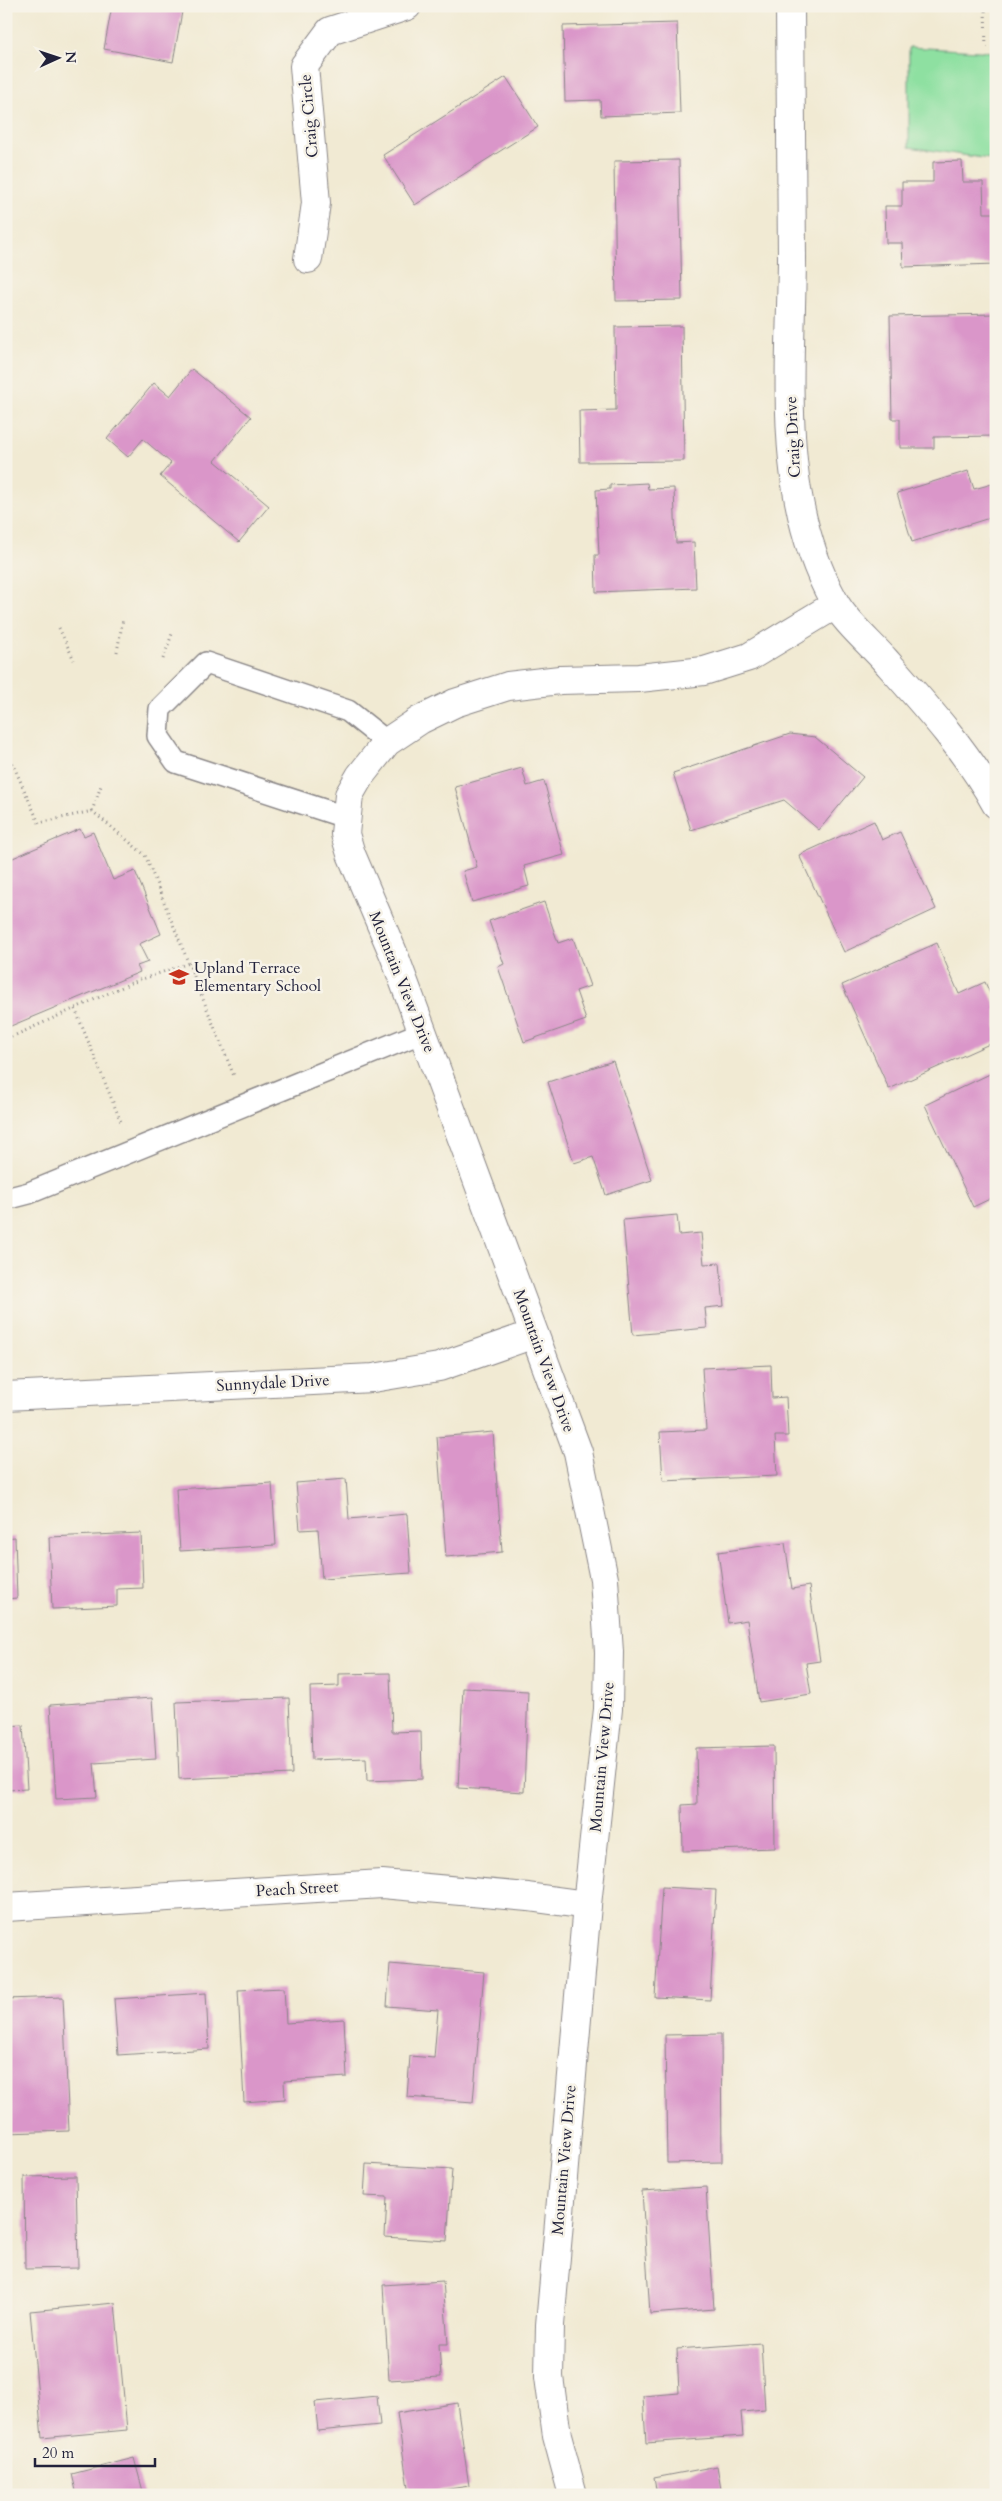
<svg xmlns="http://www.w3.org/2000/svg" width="1002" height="2501" font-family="Cardo,serif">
<rect width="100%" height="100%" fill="#f7f3e8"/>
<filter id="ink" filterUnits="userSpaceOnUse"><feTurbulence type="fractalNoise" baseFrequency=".02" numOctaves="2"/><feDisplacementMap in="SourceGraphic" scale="10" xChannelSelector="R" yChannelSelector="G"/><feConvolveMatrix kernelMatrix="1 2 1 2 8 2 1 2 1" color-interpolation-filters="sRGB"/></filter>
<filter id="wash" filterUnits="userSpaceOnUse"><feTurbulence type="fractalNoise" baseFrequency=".0096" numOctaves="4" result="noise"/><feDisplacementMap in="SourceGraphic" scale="20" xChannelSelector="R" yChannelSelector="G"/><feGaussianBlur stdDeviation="1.12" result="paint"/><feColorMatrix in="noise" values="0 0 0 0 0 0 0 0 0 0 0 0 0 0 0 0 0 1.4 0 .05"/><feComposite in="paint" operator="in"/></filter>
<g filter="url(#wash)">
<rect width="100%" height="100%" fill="#f1ead3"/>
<!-- green -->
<polygon fill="#8ee0a1" stroke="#58816e" points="909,47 996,52 996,160 909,147"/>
<g id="blocks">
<!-- building -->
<g fill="#da96c9">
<polygon points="100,6 183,6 173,62 104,49 111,11 100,8"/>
<polygon points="677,23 680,113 601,116 600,100 565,101 563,26"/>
<polygon points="506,77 538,127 415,205 383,155"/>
<polygon points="679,160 682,300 616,301 614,161"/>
<polygon points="962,161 963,182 983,182 984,213 996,213 996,264 903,267 902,243 886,243 885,206 902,206 902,182 933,182 933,162"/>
<polygon points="996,314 996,436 934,437 934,448 900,448 900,419 892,419 890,316"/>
<polygon points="682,326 684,461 580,462 579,411 616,410 615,327"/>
<polygon points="192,369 251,417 215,461 269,506 239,542 160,476 171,463 143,439 128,457 107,439 154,383 170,396"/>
<polygon points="968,471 974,489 996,483 996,516 912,542 897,493"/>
<polygon points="647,483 648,489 674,488 676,543 694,542 696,588 596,592 595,555 599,555 596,490 610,489 610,485"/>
<polygon points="996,537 996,557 995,557 990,539"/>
<polygon points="790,734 815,737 863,777 819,830 784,800 691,830 673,773"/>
<polygon points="522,768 527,786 544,781 564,855 524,866 529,886 472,902 463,871 477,867 455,787"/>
<polygon points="874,821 882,840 900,832 936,909 844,952 799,855"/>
<polygon points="80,829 84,836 93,832 113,880 135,871 161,934 139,944 148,962 137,966 140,972 6,1028 6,861"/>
<polygon points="544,902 558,943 573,938 590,986 576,991 586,1020 524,1042 498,967 504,964 489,921"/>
<polygon points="937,943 959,994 985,982 996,1007 996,1041 889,1089 842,985"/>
<polygon points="613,1061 652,1180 606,1195 593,1157 574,1163 548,1082"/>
<polygon points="996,1071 996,1196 973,1207 925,1105"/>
<polygon points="677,1215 679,1235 701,1233 704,1264 720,1263 724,1306 705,1308 707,1328 633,1335 623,1220"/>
<polygon points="771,1365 772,1398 786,1397 788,1436 775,1436 777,1476 663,1481 660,1432 706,1430 702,1368"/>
<polygon points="493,1432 502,1552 446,1557 437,1437"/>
<polygon points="346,1479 349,1519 407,1514 411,1573 322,1579 318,1529 300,1530 296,1483"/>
<polygon points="272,1483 276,1545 180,1551 176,1489"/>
<polygon points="141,1533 143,1588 117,1589 117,1606 52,1609 49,1537"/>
<polygon points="15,1537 17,1598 6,1599 6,1538"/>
<polygon points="785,1543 792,1589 809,1586 820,1661 806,1663 811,1694 759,1702 747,1620 728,1623 718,1552"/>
<polygon points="390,1673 392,1732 421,1731 422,1779 367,1781 366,1758 312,1760 310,1687 339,1686 339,1674"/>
<polygon points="463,1688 528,1691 524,1792 458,1788"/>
<polygon points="152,1698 156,1759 94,1763 97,1797 56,1799 50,1705"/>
<polygon points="289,1698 292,1774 179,1779 176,1702"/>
<polygon points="23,1725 27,1789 6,1790 6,1726"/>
<polygon points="774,1746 775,1848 683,1851 682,1805 697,1804 696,1748"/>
<polygon points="662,1887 716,1890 710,2000 655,1997"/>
<polygon points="390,1964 484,1972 473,2102 407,2097 410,2056 434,2058 438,2010 387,2006"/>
<polygon points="284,1988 286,2023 344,2019 347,2077 284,2081 285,2099 244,2102 238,1990"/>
<polygon points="206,1993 209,2049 118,2055 114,1999"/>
<polygon points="63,1997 69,2131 6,2133 6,1999"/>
<polygon points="721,2034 722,2162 667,2163 665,2035"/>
<polygon points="366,2164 452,2169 447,2241 385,2237 387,2197 364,2196"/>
<polygon points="76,2176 78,2268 25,2269 24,2177"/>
<polygon points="706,2187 714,2309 650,2314 642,2191"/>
<polygon points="443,2281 448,2344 439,2344 441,2377 389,2380 383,2285"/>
<polygon points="115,2303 127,2430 42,2438 30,2311"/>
<polygon points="761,2343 765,2410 741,2412 743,2436 646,2443 643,2396 679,2393 677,2349"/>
<polygon points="377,2396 380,2425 318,2431 315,2402"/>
<polygon points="457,2403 469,2486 409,2495 397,2413"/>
<polygon points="134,2458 144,2495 77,2495 72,2474"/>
<polygon points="717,2466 722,2495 657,2495 654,2478"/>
</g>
</g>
</g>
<g filter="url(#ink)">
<use href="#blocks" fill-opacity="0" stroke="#8a8687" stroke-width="1"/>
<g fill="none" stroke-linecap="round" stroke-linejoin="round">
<defs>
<g id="lane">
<polyline points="345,817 176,762 158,736 160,709 206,663 348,711 387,742"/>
<polyline points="6,1199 29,1193 423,1032"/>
</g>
<g id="street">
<path d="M790,6C791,90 792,174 792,258C791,374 776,496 834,601C844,621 870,643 885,660C925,705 967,751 996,804"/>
<polyline points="308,259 316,203 304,66 330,31 407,6"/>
<polyline points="6,1396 373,1378 439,1367 534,1334"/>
<polyline points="6,1907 382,1884 528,1897 587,1905"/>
<polyline points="573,2495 557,2436 549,2377 550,2325 587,1905 608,1709 609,1652 604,1579 578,1452 394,955 351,854 345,834 349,795 360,776 387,742 420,720 455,703 508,686 560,680 639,678 704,671 749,657 835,605"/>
</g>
</defs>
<!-- lane casing -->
<use href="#lane" stroke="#8a8687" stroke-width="24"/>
<!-- street casing -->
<use href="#street" stroke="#8a8687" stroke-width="30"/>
<!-- path -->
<g stroke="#8a8687" stroke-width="3" stroke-dasharray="1 4" stroke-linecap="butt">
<polyline points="985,6 986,51"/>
<polyline points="59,628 74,660"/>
<polyline points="117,652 123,619"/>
<polyline points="163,659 172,634"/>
<polyline points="6,749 39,823 92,811 145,855 234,1076"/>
<polyline points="92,811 102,783"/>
<polyline points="75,1009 121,1122"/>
<polyline points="7,1039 131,983 189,963"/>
</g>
<!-- lane -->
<use href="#lane" stroke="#fff" stroke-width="21"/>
<!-- street -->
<use href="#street" stroke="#fff" stroke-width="28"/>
</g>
</g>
<!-- icons -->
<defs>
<symbol id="school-bare" viewBox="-9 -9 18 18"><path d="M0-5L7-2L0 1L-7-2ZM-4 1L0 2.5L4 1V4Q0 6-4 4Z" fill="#c8321e" stroke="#f7f3e8" stroke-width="2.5" paint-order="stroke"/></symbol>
</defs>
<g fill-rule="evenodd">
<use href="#school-bare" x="165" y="963" width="28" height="28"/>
</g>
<g text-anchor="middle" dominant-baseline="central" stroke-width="5" stroke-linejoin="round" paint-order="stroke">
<!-- street labels -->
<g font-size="16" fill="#22223b" stroke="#f7f3e8">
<text transform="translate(309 116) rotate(-95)">Craig Circle</text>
<text transform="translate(793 437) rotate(-93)">Craig Drive</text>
<text transform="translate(402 982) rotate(68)">Mountain View Drive</text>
<text transform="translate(544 1361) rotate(70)">Mountain View Drive</text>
<text transform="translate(273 1383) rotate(-3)">Sunnydale Drive</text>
<text transform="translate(602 1757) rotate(-85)">Mountain View Drive</text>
<text transform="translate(297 1889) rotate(-3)">Peach Street</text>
<text transform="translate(564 2160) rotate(-85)">Mountain View Drive</text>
</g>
<!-- poi labels -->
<g font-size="16" fill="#22223b" stroke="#f7f3e8" text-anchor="start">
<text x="194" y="968">Upland Terrace<tspan x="194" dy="18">Elementary School</tspan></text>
</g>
</g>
<!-- margin -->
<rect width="1002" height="2501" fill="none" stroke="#f7f3e8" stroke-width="25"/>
<!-- north arrow -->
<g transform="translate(58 58) rotate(87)" stroke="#f7f3e8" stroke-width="4" paint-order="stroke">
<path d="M0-4L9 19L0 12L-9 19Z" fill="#22223b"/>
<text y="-8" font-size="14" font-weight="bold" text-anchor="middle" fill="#22223b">N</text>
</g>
<!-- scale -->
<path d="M35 2458v8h120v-8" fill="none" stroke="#22223b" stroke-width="2.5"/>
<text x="42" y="2458" font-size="15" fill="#22223b" stroke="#f7f3e8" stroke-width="4" paint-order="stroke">20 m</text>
</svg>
